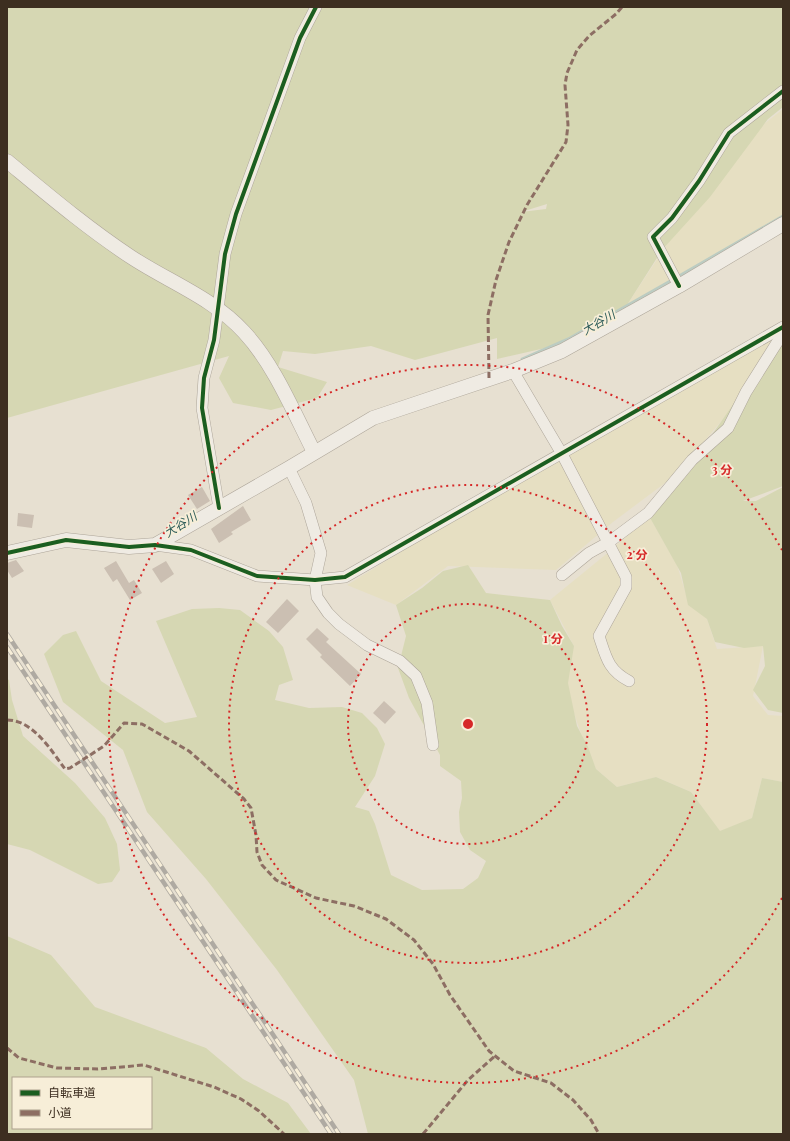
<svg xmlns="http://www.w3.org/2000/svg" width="790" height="1141" font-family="'Playfair Display','Noto Sans JP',serif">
<rect width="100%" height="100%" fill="#e7e0d1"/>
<!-- farmland -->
<g fill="#e6dfc2">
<polygon points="783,109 783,217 640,307 627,305 696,200 764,124"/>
<polygon points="779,334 733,407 677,474 613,522 556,570 448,566 396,605 347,585 524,476"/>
<polygon points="649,516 677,565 687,598 707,619 717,649 763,646 753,696 768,715 783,716 783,782 762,778 752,818 720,832 691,792 656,777 617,787 596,769 580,731 563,680 574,646 550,600 610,551"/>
</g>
<!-- green -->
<g fill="#d6d7b3" fill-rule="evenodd">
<path d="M7,7H783V107L768,119L710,197L662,250L627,305L563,344L497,359V338L415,360L371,346L315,354L283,351L278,367L327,382L317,398L271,410L233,403L219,378L229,356L7,418ZM547,204L546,209L521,212Z"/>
<polygon points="783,342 783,486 743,501 756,501 783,487 783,713 768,710 753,690 765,666 763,646 744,648 715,642 707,619 688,605 681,573 649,516 683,476 746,386"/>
<polygon points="468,565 486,593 550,600 562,626 574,646 568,683 577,726 588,747 596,769 617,787 656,777 691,792 720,831 752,818 762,778 783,782 783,1134 368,1134 354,1080 277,970 206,879 147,812 123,750 63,702 44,654 63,635 76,631 101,681 165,723 197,717 156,621 192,609 219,608 240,610 269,631 283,647 293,680 279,685 275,700 309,708 342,707 362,713 377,728 385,744 375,776 355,807 369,811 375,824 391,875 422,890 463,889 478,878 486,861 470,850 460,832 459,812 462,798 461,781 440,766 440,755 409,698 398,668 406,636 396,605 422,588 443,571"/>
<polygon points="7,679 9,680 12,700 23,736 75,783 105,818 117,844 120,870 112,882 98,884 30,850 7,844"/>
<path d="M7,936L51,955L95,1007L206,1048L243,1079L288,1103L311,1134H7ZM13,1078H151V1128H13Z"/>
</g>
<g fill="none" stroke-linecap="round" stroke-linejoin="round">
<!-- stream -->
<g stroke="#bcccc2" stroke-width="3">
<polyline points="679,276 783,216"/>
<polyline points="522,359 570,338 672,280"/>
</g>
</g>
<!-- building -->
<g fill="#cbbfb2">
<polygon points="202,487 210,501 197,509 188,495"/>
<polygon points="243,506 251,520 231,532 233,534 219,543 211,529"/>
<polygon points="18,513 34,515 32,528 17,526"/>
<polygon points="16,560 24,571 12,578 7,570 7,563"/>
<polygon points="116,561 129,583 134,580 142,593 130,600 117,579 113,582 104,568"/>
<polygon points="166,561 174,574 161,583 152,569"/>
<polygon points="287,599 299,611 278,633 266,622"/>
<polygon points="317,628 329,639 326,642 361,674 350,686 320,657 322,655 306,639"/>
<polygon points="384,701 396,712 385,724 373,713"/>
</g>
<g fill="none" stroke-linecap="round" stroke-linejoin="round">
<defs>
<g id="minor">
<polyline points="679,286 653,237 672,218 699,181 729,133 783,91"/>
<path d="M513,371L562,454L626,577V587L599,636C606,657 608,670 629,681"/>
<polyline points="289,468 306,503 321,553 315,580 317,597 328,613 339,624 367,645 400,661 416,676 427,703 433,745"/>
<polyline points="219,508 202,408 204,378 214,340 225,254 236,214 300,38 316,7"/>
<polyline points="155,545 191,550 257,576 315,580 345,577 783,327"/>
<polyline points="562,575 589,553 609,542 648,513 692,460 728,428 746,392 783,333"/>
</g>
<g id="tertiary">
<path d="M7,161C47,194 87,228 131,257C169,282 213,298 244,332C274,364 294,413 314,452"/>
<polyline points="7,553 66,540 129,547 155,545 289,468 373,418 513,371 562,351 679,286 783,224"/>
</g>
</defs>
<!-- minor casing -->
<use href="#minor" stroke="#ada599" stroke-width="12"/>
<!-- tertiary casing -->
<use href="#tertiary" stroke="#ada599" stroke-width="15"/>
<!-- minor -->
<use href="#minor" stroke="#efebe3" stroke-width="11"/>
<!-- tertiary -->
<use href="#tertiary" stroke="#efebe3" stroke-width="14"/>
<defs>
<g id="rail">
<polyline points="7,634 339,1134"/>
<polyline points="7,647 331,1134"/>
</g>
</defs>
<!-- rail casing -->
<use href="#rail" stroke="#afaaa2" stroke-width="4.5"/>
<!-- rail -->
<use href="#rail" stroke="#f7eed8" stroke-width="3" stroke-dasharray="9" stroke-linecap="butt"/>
<!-- quiet -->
<g stroke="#8d6e63" stroke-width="3" stroke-dasharray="6 3" stroke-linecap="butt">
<polyline points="489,378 488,315 496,280 509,242 527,205 566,142 568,125 565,85 567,73 577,50 589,36 616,14 622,7"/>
<path d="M7,720C33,720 51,750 65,769L70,768L104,746L124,723L142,724L189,751L244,799L251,808L256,835L257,852L262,865L276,880L316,898L354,906L386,919L414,940L433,964L450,995L489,1051L514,1071L551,1083L573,1100L591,1120L599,1134"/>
<polyline points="7,1048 19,1058 57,1068 98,1069 144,1065 214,1087 241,1099 259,1111 284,1134"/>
<polyline points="423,1134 468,1080 495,1056"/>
</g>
<defs>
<g id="cycleway">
<polyline points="679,286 653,237 672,218 699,181 729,133 783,91"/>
<polyline points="219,508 202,408 204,378 214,340 225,254 236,214 300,38 316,7"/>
<polyline points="7,553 66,540 129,547 155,545 191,550 257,576 315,580 345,577 783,327"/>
</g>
</defs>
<!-- cycleway casing -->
<use href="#cycleway" stroke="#f7eed8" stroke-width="6"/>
<!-- cycleway -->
<use href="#cycleway" stroke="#1b5e20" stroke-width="4"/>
</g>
<!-- distance rings -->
<g fill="none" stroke="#d62828" stroke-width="2" stroke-dasharray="2 4">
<circle cx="468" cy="724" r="120"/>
<circle cx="468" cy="724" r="239"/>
<path d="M782 898A359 359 0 1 1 782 550"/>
</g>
<g text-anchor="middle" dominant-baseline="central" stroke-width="3.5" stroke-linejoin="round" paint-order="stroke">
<!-- water labels -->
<g font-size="12" font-style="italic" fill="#2f5d5a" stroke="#f7eed8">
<text transform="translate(598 322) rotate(-30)">大谷川</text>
<text transform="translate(180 524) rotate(-32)">大谷川</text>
</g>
</g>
<circle cx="468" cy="724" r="6" fill="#d62828" stroke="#f7eed8" stroke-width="2"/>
<g font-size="12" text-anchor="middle" font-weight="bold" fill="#d62828" stroke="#f7eed8" stroke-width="3.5" stroke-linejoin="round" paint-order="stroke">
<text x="722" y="474">3 分</text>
<text x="637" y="559">2 分</text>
<text x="553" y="643">1 分</text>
</g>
<!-- border -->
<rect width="790" height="1141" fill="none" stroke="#3d2e20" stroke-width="16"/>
<!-- legend -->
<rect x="12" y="1077" width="140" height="52" fill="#f7eed8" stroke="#ada18e"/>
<rect x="20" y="1090" width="20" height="6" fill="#1b5e20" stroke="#ada18e"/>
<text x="48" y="1097" font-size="12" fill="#3d2e20">自転車道</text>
<rect x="20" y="1110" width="20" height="6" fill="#8d6e63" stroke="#ada18e"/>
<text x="48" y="1117" font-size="12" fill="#3d2e20">小道</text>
</svg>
